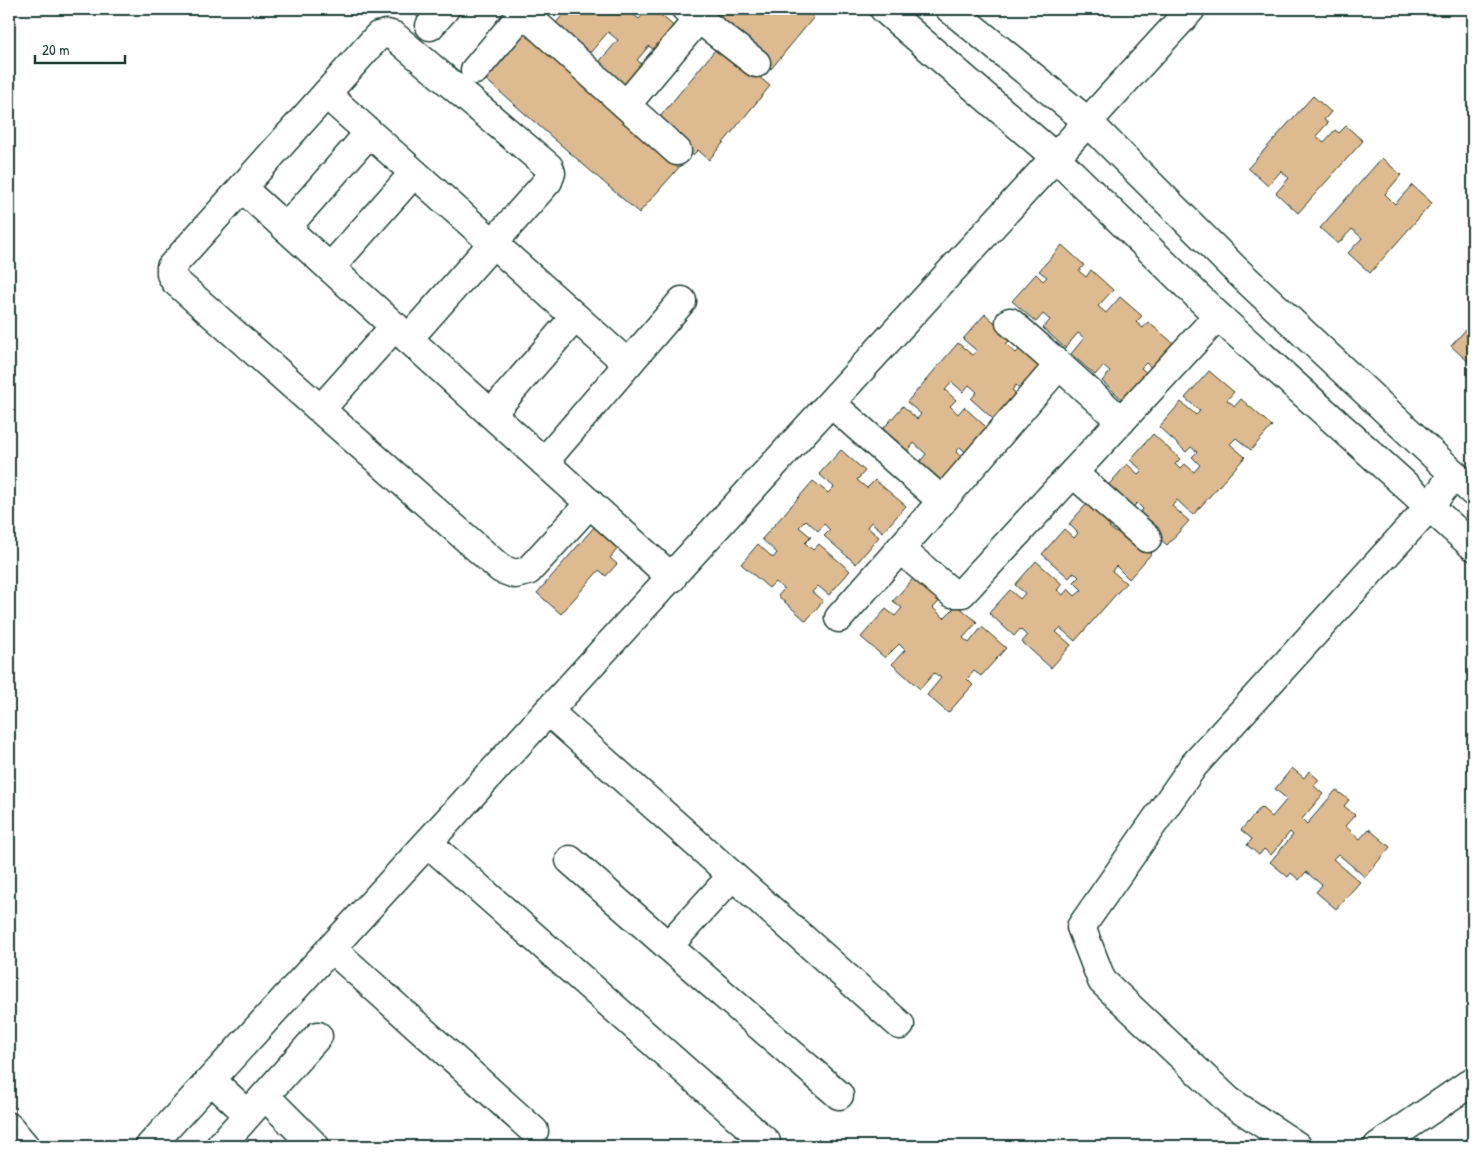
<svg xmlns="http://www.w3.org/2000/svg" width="1482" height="1155" font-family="'Patrick Hand',sans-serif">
<rect width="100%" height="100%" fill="#fff"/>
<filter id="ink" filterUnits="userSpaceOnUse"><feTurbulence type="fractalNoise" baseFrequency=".02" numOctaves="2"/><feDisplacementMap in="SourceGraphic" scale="10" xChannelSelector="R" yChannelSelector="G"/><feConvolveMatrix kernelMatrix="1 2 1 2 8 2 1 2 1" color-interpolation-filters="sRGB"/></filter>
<g filter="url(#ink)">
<!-- building -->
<g fill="#ddba8f" stroke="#1f3d34">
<polygon points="409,9 431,9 421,20"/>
<polygon points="536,9 555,9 547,18"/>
<polygon points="568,9 633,9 630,12 639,19 648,9 653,13 655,10 677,29 659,54 649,46 637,60 646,68 628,87 599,62 618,40 608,32 589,54 554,25"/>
<polygon points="698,9 804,9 814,17 771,69"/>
<polygon points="526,29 682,164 639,213 484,78"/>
<polygon points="720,44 770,86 709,160 698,150 693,155 671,137 659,118"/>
<polygon points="1313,96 1331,112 1324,120 1328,123 1316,136 1324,142 1335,130 1339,133 1346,126 1363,141 1298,213 1276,193 1289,178 1281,171 1268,186 1248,168"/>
<polygon points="1382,158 1401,175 1385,194 1395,204 1412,185 1432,203 1370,273 1348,253 1362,238 1352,229 1338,244 1320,228"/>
<polygon points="1062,245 1084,265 1079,271 1086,277 1091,270 1113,290 1098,306 1106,313 1120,297 1142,316 1136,322 1143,328 1148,322 1178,347 1156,372 1146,363 1141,368 1151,377 1127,404 1102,381 1110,372 1103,366 1095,375 1071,354 1084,338 1078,333 1065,348 1043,328 1050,320 1043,314 1036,322 1012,301 1036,274 1043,281 1047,277 1039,271"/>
<polygon points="985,314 1012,338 1006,344 1016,353 1022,347 1049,371 1028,395 1016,385 1012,390 1024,400 1001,426 971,399 977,392 969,385 963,392 952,382 945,390 956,400 950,406 958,414 964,407 994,434 972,458 960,447 956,452 968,463 946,488 918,464 926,454 914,443 906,453 881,431 903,406 917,419 921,414 907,402 958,343 972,355 977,351 963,339"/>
<polygon points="1471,324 1473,327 1473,366 1451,346"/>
<polygon points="1209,371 1234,392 1227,400 1235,406 1241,399 1272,426 1251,450 1236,438 1230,444 1245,457 1193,515 1177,500 1172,506 1189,521 1167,545 1136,518 1143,509 1137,503 1129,512 1104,490 1127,464 1138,474 1142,470 1130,460 1153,434 1180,459 1175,464 1180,469 1185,464 1194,472 1200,465 1192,457 1197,452 1191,447 1186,452 1159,427 1181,402 1196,415 1200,411 1185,398"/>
<polygon points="841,450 865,471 857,480 867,488 875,480 906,506 883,532 871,522 867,527 879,537 856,564 824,536 830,530 824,524 818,531 806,520 799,527 811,537 805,543 813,550 819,544 850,571 829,595 818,586 812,592 823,601 806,621 778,596 784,589 775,582 769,588 741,564 758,544 773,558 777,553 762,539 813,481 828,493 834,487 819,474"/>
<polygon points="1091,499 1115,520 1109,527 1116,533 1122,526 1152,553 1129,579 1116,566 1112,571 1126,583 1075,641 1060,628 1056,632 1071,645 1051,668 1022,642 1027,636 1020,629 1014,636 989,613 1010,590 1020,599 1025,593 1015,585 1036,561 1062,584 1057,590 1063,595 1068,589 1075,596 1082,590 1074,582 1079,577 1074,572 1069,578 1042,554 1064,529 1074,538 1078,533 1069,524"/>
<polygon points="595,526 619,547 610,558 617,564 606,576 599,570 561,614 537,593"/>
<polygon points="919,572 945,595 933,608 944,618 957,605 977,622 963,638 969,643 982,627 1006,648 981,676 974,671 967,679 973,685 948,713 927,695 941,678 934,673 920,689 892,664 905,650 899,644 885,658 861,637 886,609 895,616 902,608 893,601"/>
<polygon points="1292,768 1304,778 1309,771 1319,780 1314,786 1323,794 1302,819 1307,824 1336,790 1349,800 1344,806 1355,815 1345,826 1360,839 1369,829 1390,847 1365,877 1338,854 1333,859 1360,882 1336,909 1316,892 1322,885 1306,872 1299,880 1291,873 1288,877 1270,862 1293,835 1290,832 1271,855 1264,849 1259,855 1247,845 1252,839 1241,830 1261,807 1272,817 1287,799 1275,789"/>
</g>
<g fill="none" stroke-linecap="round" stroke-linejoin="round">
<defs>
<g id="minor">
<polyline points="519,9 677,151"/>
<polyline points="686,9 756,63"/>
<polyline points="430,26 445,9"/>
<polyline points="475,70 523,13"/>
<polyline points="326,94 628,364"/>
<polyline points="626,105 699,18"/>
<polyline points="242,188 672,578"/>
<polyline points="286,228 369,133"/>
<polyline points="330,268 414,173"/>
<polyline points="408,339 548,181 551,173 549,167 394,36 387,34 378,36 171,267 171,274 175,281 501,569 515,574 528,571 590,503"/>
<polyline points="1059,365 1121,421"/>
<polyline points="832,404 942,501 900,549 952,593 962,593 1218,316"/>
<polyline points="321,409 395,326"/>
<polyline points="491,414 575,317"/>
<polyline points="544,462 682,301"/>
<polyline points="1073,473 1147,538"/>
<polyline points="942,501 1059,365 1010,322"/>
<polyline points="839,618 900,549"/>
<polyline points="548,711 900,1025"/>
<polyline points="428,843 766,1142"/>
<polyline points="570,860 668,946 732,876"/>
<polyline points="668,946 839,1095"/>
<polyline points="331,948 534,1131"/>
<polyline points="211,1080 248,1114"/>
<polyline points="265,1096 315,1146"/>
<polyline points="9,1127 25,1146"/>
<polyline points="150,1146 1191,9"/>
<polyline points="220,1146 318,1036"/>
<polyline points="1297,1146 1229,1101 1102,981 1081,927 1194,765 1430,506 1454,474"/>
<polyline points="1378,1146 1473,1081"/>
</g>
<g id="tertiary">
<polyline points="884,9 1055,157 1218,316 1473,546"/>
<polyline points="950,9 1087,121 1233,267 1473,492"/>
</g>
</defs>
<!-- minor casing -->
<use href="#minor" stroke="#1f3d34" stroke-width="31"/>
<!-- tertiary casing -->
<use href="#tertiary" stroke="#1f3d34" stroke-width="31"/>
<!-- minor -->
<use href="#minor" stroke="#fff" stroke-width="28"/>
<!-- tertiary -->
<use href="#tertiary" stroke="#fff" stroke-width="28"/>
</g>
</g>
<!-- margin -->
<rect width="1482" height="1155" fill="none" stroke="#fff" stroke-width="30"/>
<rect x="15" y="15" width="1452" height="1125" fill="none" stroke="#1f3d34" stroke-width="2" filter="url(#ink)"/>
<!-- scale -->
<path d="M35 55v8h90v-8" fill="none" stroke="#1f3d34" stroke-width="2.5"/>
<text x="42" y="55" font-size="15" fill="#1f3d34" stroke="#ffffff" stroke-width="4" paint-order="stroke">20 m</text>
</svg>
